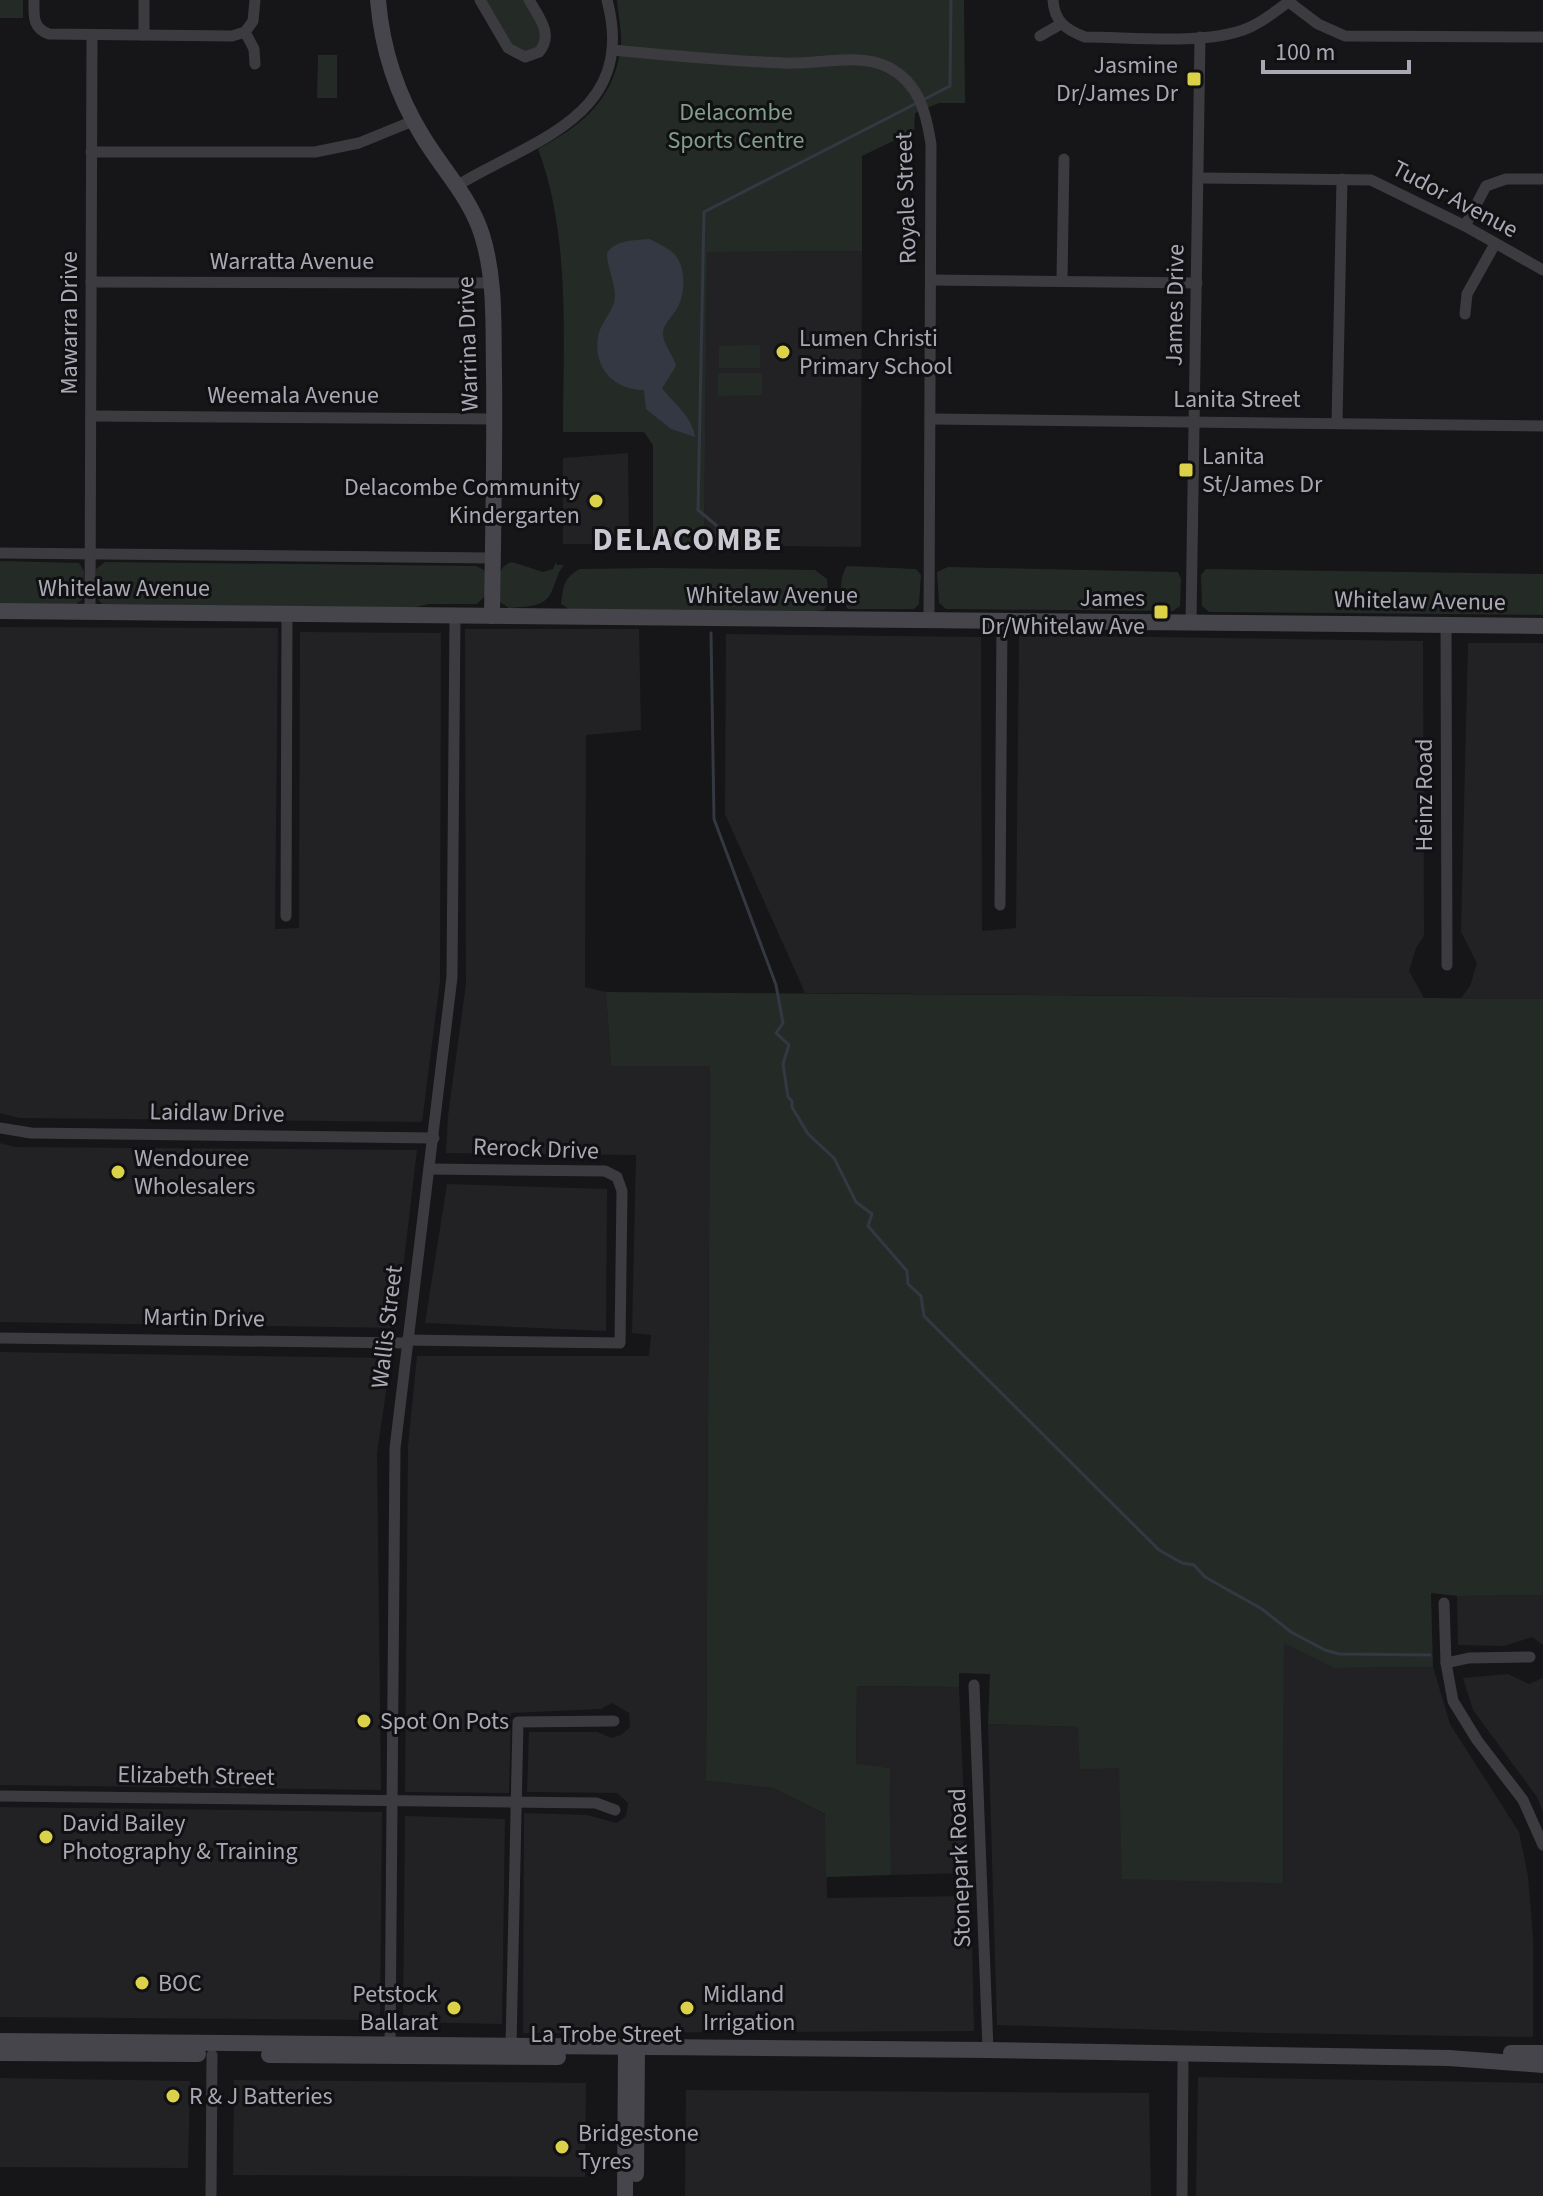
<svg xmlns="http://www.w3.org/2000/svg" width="1543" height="2196" font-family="'Source Sans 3',sans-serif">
<rect width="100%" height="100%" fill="#161517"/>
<!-- built -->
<g fill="#222224">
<polygon points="862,251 861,547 704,545 707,252"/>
<polygon points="628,453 629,544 563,544 563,458"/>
<polygon points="0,627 278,628 275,929 299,928 300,632 441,633 440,981 422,1122 19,1118 0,1113"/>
<polygon points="465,629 639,629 641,730 586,735 585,987 606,992 611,1066 710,1065 706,1781 773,1788 826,1815 827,1898 971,1896 974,2031 523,2033 524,1813 587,1815 617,1823 626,1816 628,1803 617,1793 527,1792 529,1732 597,1732 612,1738 621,1735 630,1727 629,1713 612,1703 601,1709 511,1713 509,1793 405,1792 408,1446 417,1356 649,1356 651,1335 632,1333 636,1155 446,1153 448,1116 466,984"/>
<polygon points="726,634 981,637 982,931 1016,928 1019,635 1423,641 1424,936 1416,948 1409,971 1424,998 805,993 725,814"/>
<polygon points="1468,643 1543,643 1543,999 1461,998 1470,986 1477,963 1461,932"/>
<polygon points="0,1143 15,1147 417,1150 396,1328 0,1322"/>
<polygon points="447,1184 607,1189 606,1331 425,1323"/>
<polygon points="0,1352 391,1358 377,1453 381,1790 0,1785"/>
<polygon points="1543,1595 1543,1645 1532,1637 1504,1646 1458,1645 1457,1596"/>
<polygon points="1284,1642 1334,1668 1433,1667 1450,1724 1519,1832 1528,1876 1533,1938 1533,2037 1265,2033 997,2025 988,1724 1078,1727 1119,1767 1283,1883"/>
<polygon points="1508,1674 1529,1684 1543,1678 1543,1812 1537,1797 1473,1710 1463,1678"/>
<polygon points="857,1686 959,1687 967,1873 891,1875 890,1768 856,1765"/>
<polygon points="0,1807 382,1812 380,2020 0,2017"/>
<polygon points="405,1816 505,1819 502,2024 403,2022"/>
<polygon points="1198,2077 1543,2083 1543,2196 1196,2196"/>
<polygon points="0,2078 190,2081 188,2168 0,2167"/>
<polygon points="234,2080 586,2083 585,2177 233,2175"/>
<polygon points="686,2090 1149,2093 1151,2196 685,2196"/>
</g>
<!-- green -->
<g fill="#242b27">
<rect x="0" y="0" width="23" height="18"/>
<polygon points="485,0 524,0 539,25 542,37 536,49 526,53 514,49"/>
<path d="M617,0H964L965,103H939L915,113L914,131L862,156V251L707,252L704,545H653V445L644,432H563C563,341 571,236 538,149C583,125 615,99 621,45C622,31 618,14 617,0Z"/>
<polygon points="318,55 337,55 337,98 317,98"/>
<polygon points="760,345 760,368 719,368 719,346"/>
<polygon points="718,373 762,373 762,395 718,396"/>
<polygon points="0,561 79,563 84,571 83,599 76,604 0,604"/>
<polygon points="105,562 476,566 486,571 485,596 477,604 429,604 412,608 102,604 95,596 96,569"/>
<path d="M512,562L543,572L553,569L556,562L557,565H564C554,576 555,597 541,603C533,607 519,607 509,608L500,602C498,587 495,566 512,562Z"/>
<path d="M847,566L916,569L921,575L919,604L914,609H848C839,599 839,577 847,566Z"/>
<polygon points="948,567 1178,572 1181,579 1180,606 1173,611 946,609 939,603 937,572"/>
<path d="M656,568L815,570L827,579L829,601L824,610L816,611L571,610L561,604C563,587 564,577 580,569Z"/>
<polygon points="1206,569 1543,574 1543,615 1209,612 1202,606 1201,575"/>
<polygon points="606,992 1543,999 1543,1595 1457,1596 1431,1593 1433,1667 1334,1668 1284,1643 1283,1883 1122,1879 1119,1768 1080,1769 1078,1727 988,1724 990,1674 959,1673 959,1687 857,1686 856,1764 890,1768 891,1875 826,1877 825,1814 773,1788 706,1781 710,1066 611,1066"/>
</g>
<!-- water -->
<path fill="#343842" d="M650,239C657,243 666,247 672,252C687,264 686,295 676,310C672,317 664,323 663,332C662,344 674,355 676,366L662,388C674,404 692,416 695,437L671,429L646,409L644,390C615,390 593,369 598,337C600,324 610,315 614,303C618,286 607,270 607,253C617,239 633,241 650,239Z"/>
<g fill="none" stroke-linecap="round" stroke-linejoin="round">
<!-- stream -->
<g stroke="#343842" stroke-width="3">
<polyline points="923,100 950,86 951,0"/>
<polyline points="716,545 717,526 698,510 704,212 917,103"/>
<polyline points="711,633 714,819 776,985 783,1023 776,1033 789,1045 783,1064 788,1097 792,1101 792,1107 808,1134 834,1158 856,1202 872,1214 868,1226 907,1271 908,1284 921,1296 924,1316 1159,1550 1182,1563 1194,1565 1205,1577 1262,1609 1291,1632 1325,1650 1339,1654 1430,1655"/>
</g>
<!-- street -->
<g stroke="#3c3c40" stroke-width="11">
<path d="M34,0C34,15 32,28 49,34L232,36L245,32"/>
<path d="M480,0L508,48L525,57L539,52C554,35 539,17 529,0"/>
<path d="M1053,0C1054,21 1066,30 1085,37C1130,37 1201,45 1243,30C1260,24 1276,11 1291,0"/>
<polyline points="1289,2 1318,24 1345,36 1543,37"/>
<polyline points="144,35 144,0"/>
<polyline points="1040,36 1061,24"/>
<path d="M612,50C669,55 727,61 784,63C817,65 857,52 888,67C919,83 926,112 931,144L929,620"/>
<polyline points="255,64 254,49 245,32 253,21 255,0"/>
<polyline points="91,152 315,152 359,143 413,121"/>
<polyline points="1200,178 1371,180 1465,226 1543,270"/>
<path d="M458,185C534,139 638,116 607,0"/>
<polyline points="1465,226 1486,186 1506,179 1543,179"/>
<polyline points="931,280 1197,283"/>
<polyline points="1062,281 1064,159"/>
<polyline points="91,282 492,283"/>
<polyline points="1465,314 1467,294 1495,244"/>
<polyline points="91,416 494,419"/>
<polyline points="930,419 1543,426"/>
<polyline points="1337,422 1342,179"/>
<polyline points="0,553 493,558"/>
<polyline points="90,612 92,35"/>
<polyline points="1191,622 1200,37"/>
<polyline points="1446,625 1447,965"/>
<polyline points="1000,905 1002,621"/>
<polyline points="286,916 287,614"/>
<polyline points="0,1128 31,1133 434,1138"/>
<polyline points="0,1338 407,1343"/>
<polyline points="407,1340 620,1343 622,1191 617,1177 605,1171 430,1169"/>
<polyline points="1444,1603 1446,1663 1453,1701 1477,1740 1523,1800 1543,1845"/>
<polyline points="1446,1663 1469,1658 1530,1657"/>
<polyline points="974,1685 988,2050"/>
<polyline points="0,1796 596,1803 615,1810"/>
<polyline points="390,2046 395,1448 452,977 455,616"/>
<polyline points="511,2046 518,1722 614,1721"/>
<polyline points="211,2196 212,2055"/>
<polyline points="1182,2196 1183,2063"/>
</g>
<!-- secondary -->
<g stroke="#45454b" stroke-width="16">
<path d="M378,0C382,49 397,95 423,137C443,170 470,197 482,235C496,280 493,327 494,373C495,454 493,535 492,616"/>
<polyline points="0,611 1543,626"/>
<polyline points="0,2041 988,2050 1449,2058 1543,2065"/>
<polyline points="0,2053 198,2054"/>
<polyline points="1511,2053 1543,2053"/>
<polyline points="269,2055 558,2057"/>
<polyline points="636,2174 637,2047"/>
<polyline points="625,2196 626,2047"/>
</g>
</g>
<!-- markers -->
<g fill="#dbd24a" stroke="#111012" stroke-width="3">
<rect x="1186" y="71" width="16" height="16" rx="4"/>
<circle cx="783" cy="352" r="8"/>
<rect x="1178" y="462" width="16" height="16" rx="4"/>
<circle cx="596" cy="501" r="8"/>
<rect x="1153" y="604" width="16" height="16" rx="4"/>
<circle cx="118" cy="1172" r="8"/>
<circle cx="364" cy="1721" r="8"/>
<circle cx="46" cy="1837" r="8"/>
<circle cx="142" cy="1983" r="8"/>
<circle cx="454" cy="2008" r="8"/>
<circle cx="687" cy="2008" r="8"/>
<circle cx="173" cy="2096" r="8"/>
<circle cx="562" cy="2147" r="8"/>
</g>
<g text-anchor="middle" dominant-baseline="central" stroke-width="6" stroke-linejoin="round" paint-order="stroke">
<!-- poi labels -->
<g font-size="24" fill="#a9a9b5" stroke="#111012" text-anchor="start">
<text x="1178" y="65" text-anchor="end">Jasmine<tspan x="1178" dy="28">Dr/James Dr</tspan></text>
<text x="799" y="338">Lumen Christi<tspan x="799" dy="28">Primary School</tspan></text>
<text x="1202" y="456">Lanita<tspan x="1202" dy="28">St/James Dr</tspan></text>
<text x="580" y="487" text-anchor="end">Delacombe Community<tspan x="580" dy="28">Kindergarten</tspan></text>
<text x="1145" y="598" text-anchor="end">James<tspan x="1145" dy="28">Dr/Whitelaw Ave</tspan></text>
<text x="134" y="1158">Wendouree<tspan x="134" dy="28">Wholesalers</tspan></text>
<text x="380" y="1721">Spot On Pots</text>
<text x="62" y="1823">David Bailey<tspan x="62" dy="28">Photography &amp; Training</tspan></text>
<text x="158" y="1983">BOC</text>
<text x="438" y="1994" text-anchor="end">Petstock<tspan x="438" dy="28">Ballarat</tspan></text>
<text x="703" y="1994">Midland<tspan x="703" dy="28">Irrigation</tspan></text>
<text x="189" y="2096">R &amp; J Batteries</text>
<text x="578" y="2133">Bridgestone<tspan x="578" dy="28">Tyres</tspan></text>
</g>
<!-- park labels -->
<g font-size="24" fill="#829e8c" stroke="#111012">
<text x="736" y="112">Delacombe<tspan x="736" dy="28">Sports Centre</tspan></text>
</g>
<!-- street labels -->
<g font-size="24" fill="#a9a9b5" stroke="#111012">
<text transform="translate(906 198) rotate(-92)">Royale Street</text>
<text transform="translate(1455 199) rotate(28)">Tudor Avenue</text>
<text x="292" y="261">Warratta Avenue</text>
<text transform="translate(1175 305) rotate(-89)">James Drive</text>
<text transform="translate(69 323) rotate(-90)">Mawarra Drive</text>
<text transform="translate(468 344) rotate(-92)">Warrina Drive</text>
<text x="293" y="395">Weemala Avenue</text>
<text x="1237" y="399">Lanita Street</text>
<text x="124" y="588">Whitelaw Avenue</text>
<text x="772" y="595">Whitelaw Avenue</text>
<text transform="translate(1420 601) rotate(1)">Whitelaw Avenue</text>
<text transform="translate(1424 795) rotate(-90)">Heinz Road</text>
<text transform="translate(217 1113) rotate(1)">Laidlaw Drive</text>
<text transform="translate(536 1149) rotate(2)">Rerock Drive</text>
<text transform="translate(204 1318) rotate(1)">Martin Drive</text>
<text transform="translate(387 1327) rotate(-83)">Wallis Street</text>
<text transform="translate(196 1776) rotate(1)">Elizabeth Street</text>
<text transform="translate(960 1868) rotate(-92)">Stonepark Road</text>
<text x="606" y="2034">La Trobe Street</text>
</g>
<!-- district labels -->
<g font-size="32" font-weight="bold" letter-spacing="2" fill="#cac9d2" stroke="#111012">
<text x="688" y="540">DELACOMBE</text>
</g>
</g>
<!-- scale -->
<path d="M1263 60v12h146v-12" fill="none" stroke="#a9a9b5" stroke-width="4"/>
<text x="1275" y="60" font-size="24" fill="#a9a9b5" stroke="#111012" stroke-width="6" paint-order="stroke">100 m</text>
</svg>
